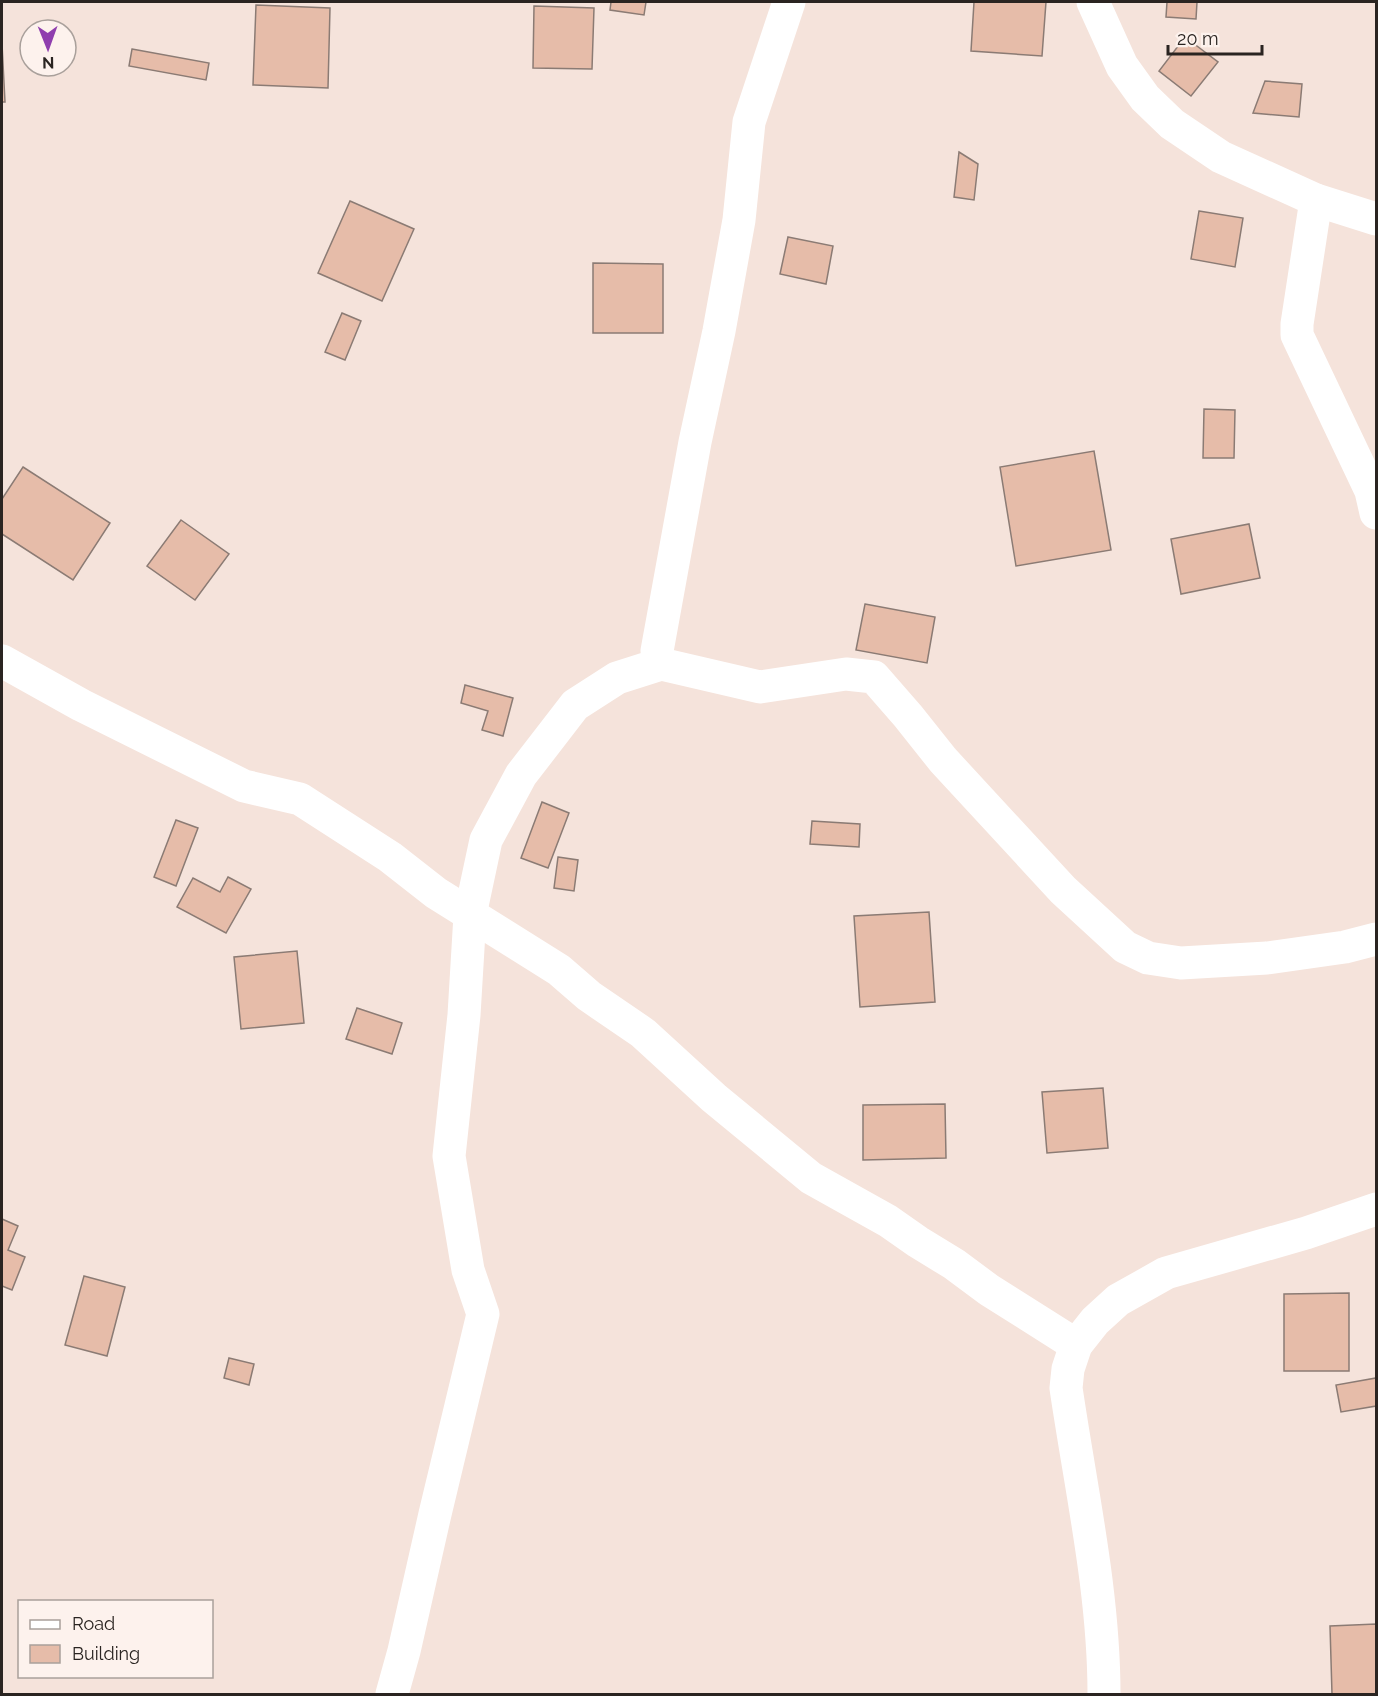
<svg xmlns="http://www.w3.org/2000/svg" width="1378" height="1696" font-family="Raleway,sans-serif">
<rect width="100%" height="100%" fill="#f5e3db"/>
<!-- building -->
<g fill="#e6bca9" stroke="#8b7b74" stroke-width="1.5">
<polygon points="611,2 646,2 644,15 610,10"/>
<polygon points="974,2 1046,2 1042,56 971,51"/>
<polygon points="1167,2 1197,2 1196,19 1166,17"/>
<polygon points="256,5 330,8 328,88 253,85"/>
<polygon points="534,6 594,8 592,69 533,68"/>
<polygon points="1185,37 1218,62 1191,96 1159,71"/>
<polygon points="2,44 5,102 2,102"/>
<polygon points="132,49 209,63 206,80 129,66"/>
<polygon points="1265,81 1302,84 1299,117 1253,113"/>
<polygon points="959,152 978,164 974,200 954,197"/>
<polygon points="350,201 414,229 382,301 318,273"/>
<polygon points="1199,211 1243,218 1235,267 1191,259"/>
<polygon points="788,237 833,246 826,284 780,274"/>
<polygon points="593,263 663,264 663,333 593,333"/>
<polygon points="342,313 361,321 345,360 325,352"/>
<polygon points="1204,409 1235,410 1234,458 1203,458"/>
<polygon points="1094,451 1111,550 1016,566 1000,467"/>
<polygon points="23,467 110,523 73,580 2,534 2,499"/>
<polygon points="181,520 229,554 195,600 147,566"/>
<polygon points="1249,524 1260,578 1181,594 1171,539"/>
<polygon points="865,604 935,617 927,663 856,650"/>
<polygon points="465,685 513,698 503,736 482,730 488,711 461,703"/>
<polygon points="542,802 569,813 548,868 521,858"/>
<polygon points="176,820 198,828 176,886 154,877"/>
<polygon points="812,821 860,824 859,847 810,844"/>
<polygon points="558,857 578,860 574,891 554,888"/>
<polygon points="228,877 251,889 226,933 177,907 193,878 220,892"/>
<polygon points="929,912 935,1002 860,1007 854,916"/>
<polygon points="297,951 304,1023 241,1029 234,957"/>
<polygon points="357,1008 402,1023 392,1054 346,1039"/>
<polygon points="1103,1088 1108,1148 1047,1153 1042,1092"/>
<polygon points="945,1104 946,1158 863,1160 863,1105"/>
<polygon points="2,1219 18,1226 8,1250 25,1257 12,1290 2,1286"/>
<polygon points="84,1276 125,1287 107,1356 65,1345"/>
<polygon points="1349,1293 1349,1371 1284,1371 1284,1294"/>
<polygon points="229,1358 254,1364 249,1385 224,1378"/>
<polygon points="1376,1378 1376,1406 1341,1412 1336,1385"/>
<polygon points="1376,1624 1376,1694 1332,1694 1330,1626"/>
</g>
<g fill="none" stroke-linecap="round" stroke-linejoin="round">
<!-- street -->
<g stroke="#fff" stroke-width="33">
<polyline points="1093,2 1122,66 1145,98 1172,124 1221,157 1316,200 1376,219"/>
<polyline points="1316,200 1297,324 1297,335 1371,491 1376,513"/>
<polyline points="2,661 81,705 244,786 300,799 390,857 436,893 559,970 589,996 643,1033 714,1098 811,1178 888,1221 918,1242 954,1264 989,1290 1076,1345"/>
<polyline points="661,664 760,687 846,674 874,677 908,716 943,760 1063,890 1125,947 1148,958 1181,963 1267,958 1345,947 1376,939"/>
<polyline points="392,1694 404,1651 435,1514 483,1314 468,1270 449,1156 464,1015 470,915 486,840 521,775 575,705 617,678 661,664 657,651 695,442 719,331 739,220 749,122 789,2"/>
<path d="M1104,1694C1104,1592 1081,1490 1066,1388L1068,1369L1076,1345L1095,1321L1118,1300L1166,1273L1306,1233L1376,1209"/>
</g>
</g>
<!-- border -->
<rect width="1378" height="1696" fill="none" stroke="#2a2421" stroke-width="6"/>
<!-- legend -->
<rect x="18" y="1600" width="195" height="78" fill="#fdf2ed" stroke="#a9a09b" stroke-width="1.5"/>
<rect x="30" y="1620" width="30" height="9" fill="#ffffff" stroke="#a9a09b" stroke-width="1.5"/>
<text x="72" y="1630" font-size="18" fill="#2a2421">Road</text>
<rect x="30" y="1645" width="30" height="18" fill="#e6bca9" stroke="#a9a09b" stroke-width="1.5"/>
<text x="72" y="1660" font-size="18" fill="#2a2421">Building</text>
<!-- north arrow -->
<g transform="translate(48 48) rotate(179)"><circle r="28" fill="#fdf2ed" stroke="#a9a09b" stroke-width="1.5"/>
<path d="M0-4.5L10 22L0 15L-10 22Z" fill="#8f3eae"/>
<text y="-9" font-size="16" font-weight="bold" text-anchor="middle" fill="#2a2421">N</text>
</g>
<!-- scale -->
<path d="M1168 45v9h94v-9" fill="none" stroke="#2a2421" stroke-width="3"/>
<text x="1177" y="45" font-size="18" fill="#2a2421" stroke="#fdf2ed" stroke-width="4.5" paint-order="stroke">20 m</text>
</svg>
